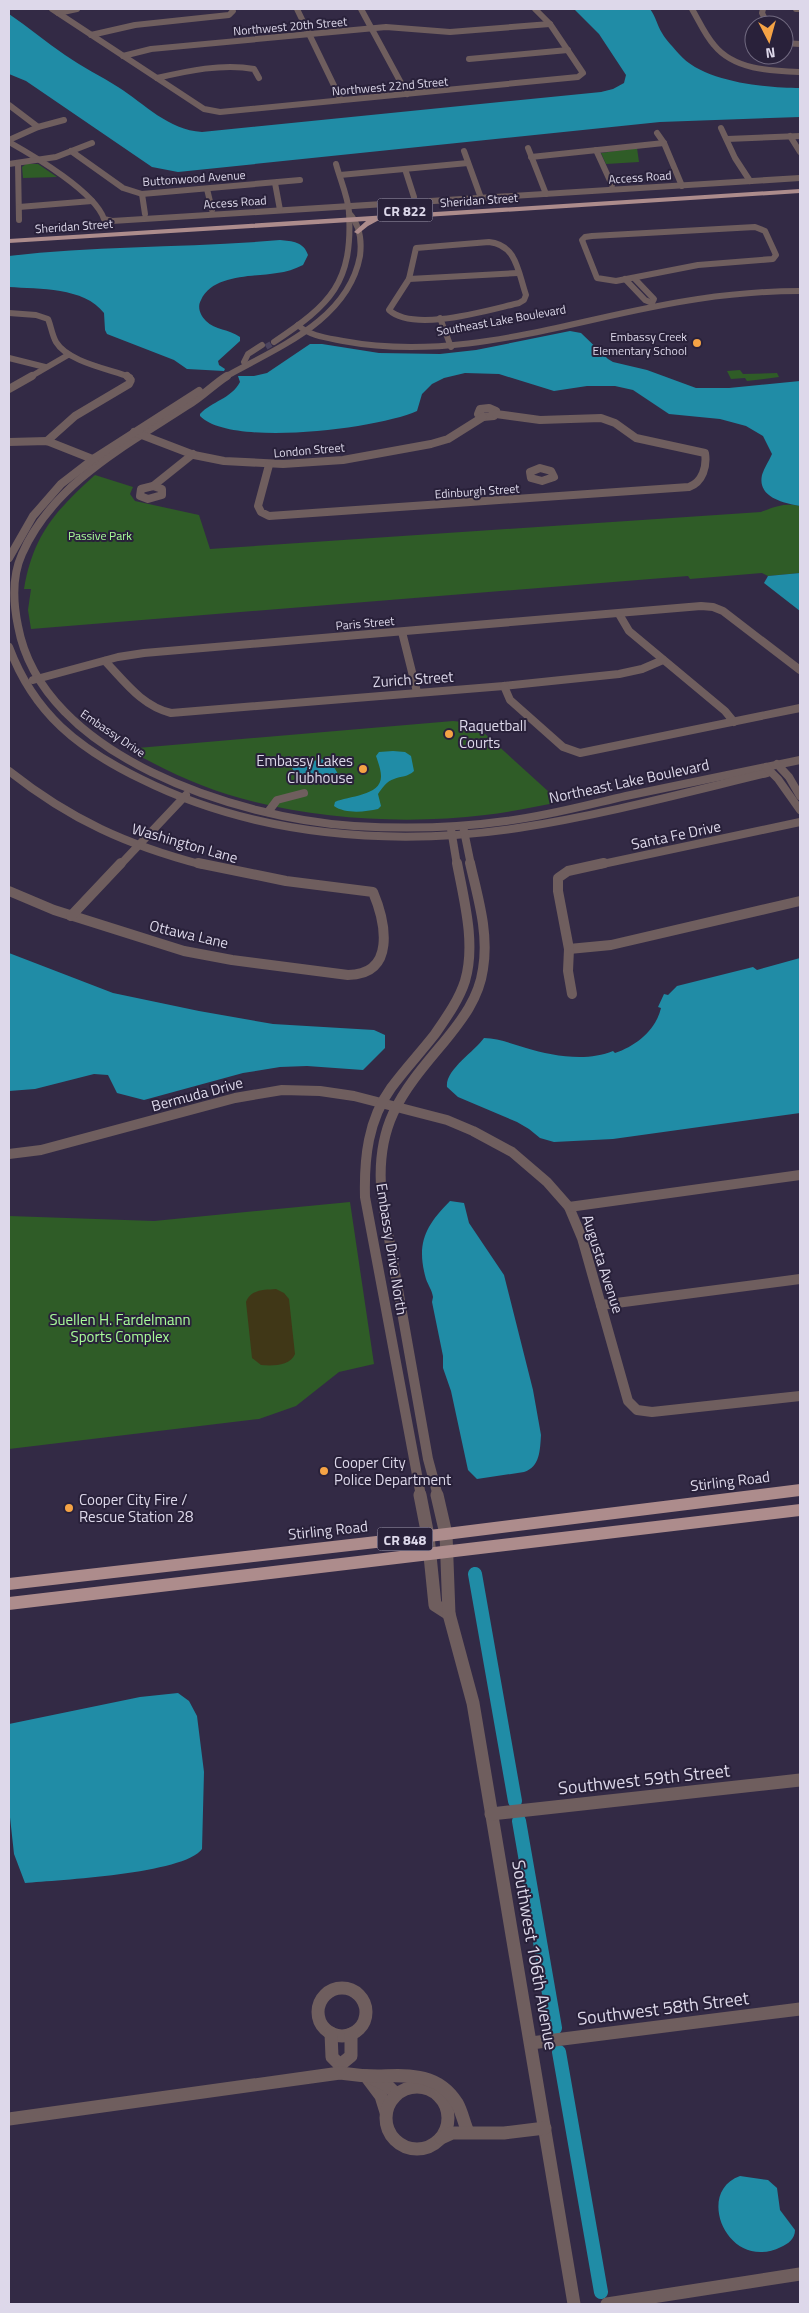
<svg xmlns="http://www.w3.org/2000/svg" width="809" height="2313" font-family="'Titillium Web',sans-serif">
<rect width="100%" height="100%" fill="#332a45"/>
<!-- green -->
<g fill="#2f5c27">
<polygon points="637,148 639,162 606,164 601,153"/>
<polygon points="26,164 38,164 57,177 23,178 22,167"/>
<polygon points="740,370 743,374 777,373 779,377 747,381 745,378 731,379 727,371"/>
<path d="M95,475L133,487L130,494L135,501L199,515L210,549L761,512C776,506 785,503 800,506V573L768,576L762,573L690,579L688,576L31,629L28,610L31,589H24C33,535 56,510 95,475Z"/>
<path d="M453,721L473,723L560,802C535,807 510,812 485,815C396,826 285,818 201,785C175,775 151,762 126,749Z"/>
<polygon points="350,1202 374,1364 339,1372 296,1406 259,1419 9,1449 9,1216 154,1221"/>
</g>
<!-- sand -->
<path fill="#403717" d="M276,1289L284,1293L289,1299L295,1354C290,1366 273,1366 261,1365L252,1358L246,1302C251,1289 264,1290 276,1289Z"/>
<!-- water -->
<g fill="#208ca6">
<path d="M574,9H650C656,17 657,25 662,33C666,40 674,48 679,54C703,82 765,88 800,88V117L660,122L178,172L152,167L26,81L9,74V14C28,27 46,42 65,55C82,67 101,76 118,87C145,104 168,130 202,132L601,92L613,89L624,83L626,75L599,34Z"/>
<path d="M280,240C292,241 304,242 308,255L303,265C295,269 286,272 277,273C254,277 213,274 201,300C197,307 200,315 206,321C215,330 229,329 240,337V341L218,361L219,365L225,369L224,371L187,369L174,360L107,334L105,330L104,313C84,287 39,289 9,287V256C99,245 190,248 280,240Z"/>
<path d="M570,331L581,333L608,359L613,362L647,370L696,388H729L800,381V506C785,503 757,498 762,475C764,468 769,461 772,454L763,436L746,426L720,419L669,414L633,390L615,386H587L554,391L499,374L465,373L444,378L432,384L422,394L417,411C380,428 231,448 200,416V414C212,401 231,399 240,382L238,376H254L267,373L310,344H322L379,353L440,354L476,350Z"/>
<polygon points="800,573 800,611 764,583 768,576"/>
<path d="M393,751L405,752L411,756L414,771C408,777 401,776 394,779C387,781 382,788 378,794L381,806L378,809C365,812 345,814 334,806L335,802C348,796 382,796 381,776C381,770 378,762 376,756L379,752Z"/>
<polygon points="303,757 306,763 321,759 331,762 338,774 322,778 320,773 305,776 295,773 288,761"/>
<polygon points="9,953 113,993 199,1011 273,1024 374,1030 385,1035 385,1048 363,1070 307,1066 280,1067 243,1073 144,1100 117,1093 108,1075 94,1074 35,1089 9,1091"/>
<path d="M800,958V1113L613,1139L554,1142L540,1138L529,1129L517,1122L458,1097L447,1087C445,1070 474,1052 484,1038C498,1038 512,1044 526,1048C552,1056 587,1062 613,1051L615,1053C636,1046 656,1030 661,1008L658,1007L664,994L668,995L677,986L753,967L757,970Z"/>
<path d="M450,1201L464,1203L469,1223L504,1275L533,1390L541,1435C540,1450 540,1467 524,1472L477,1479L468,1470L451,1391L443,1368V1356L432,1302L433,1297C432,1290 428,1285 426,1279C416,1244 425,1226 450,1201Z"/>
<path d="M178,1693L189,1701L197,1716L204,1772L202,1849C184,1874 58,1880 25,1883L14,1854L9,1808V1724L140,1697Z"/>
<path d="M740,2176L768,2180L777,2188L780,2210L795,2230C795,2239 788,2244 781,2247C728,2273 694,2192 740,2176Z"/>
</g>
<g fill="none" stroke-linecap="round" stroke-linejoin="round">
<!-- canal -->
<g stroke="#208ca6" stroke-width="14">
<polyline points="475,1574 515,1801"/>
<polyline points="519,1821 555,2028"/>
<polyline points="559,2052 601,2292"/>
</g>
<!-- street-tunnel -->
<polyline stroke="#4c445e" stroke-width="6" stroke-dasharray="6 3" stroke-linecap="butt" points="266,347 271,344"/>
<!-- street-far3 -->
<g stroke="#6f5e5e" stroke-width="6">
<polyline points="52,9 204,109 220,112 578,77 583,73 550,24 535,9"/>
<polyline points="297,9 341,100"/>
<polyline points="361,9 407,94"/>
<path d="M692,9C699,21 705,35 714,45C734,70 771,71 800,72"/>
<polyline points="763,9 762,13 768,25"/>
<polyline points="796,9 800,9"/>
<polyline points="58,13 77,9"/>
<polyline points="91,35 135,25 229,15 233,11 232,9"/>
<polyline points="784,43 800,44"/>
<polyline points="123,56 151,49 386,27 450,32 550,24"/>
<polyline points="469,59 568,50"/>
<path d="M157,78C187,71 223,63 254,69L259,78"/>
<polyline points="9,105 38,127"/>
<polyline points="721,128 735,158 750,181"/>
<polyline points="657,133 664,143 682,186"/>
<polyline points="790,136 800,152"/>
<polyline points="727,139 800,136"/>
<polyline points="9,140 38,127 64,120"/>
<path d="M9,142C34,156 95,192 104,219L112,221L800,178"/>
<polyline points="528,148 546,194"/>
<polyline points="596,150 612,185"/>
<polyline points="71,151 123,188 142,194 300,180"/>
<polyline points="464,151 481,198"/>
<polyline points="531,157 664,143"/>
<polyline points="9,164 56,157 92,143"/>
<polyline points="18,164 19,220"/>
<polyline points="405,169 414,197"/>
<polyline points="340,175 468,163"/>
<polyline points="275,183 280,210"/>
<polyline points="207,189 212,210"/>
<polyline points="142,194 145,214"/>
<polyline points="19,207 92,201"/>
<polygon points="755,227 765,231 776,255 773,259 698,265 616,281 597,278 582,240 585,237 592,236"/>
<path d="M489,242C517,245 518,272 526,295L524,300L519,303C488,310 414,333 389,310L409,279L416,248Z"/>
<polyline points="409,279 518,273"/>
<polyline points="625,279 645,300 652,303"/>
<polyline points="635,279 654,299 652,303"/>
<path d="M9,313L36,315L48,319C51,326 52,335 56,342C68,362 109,369 130,377"/>
<polyline points="440,318 451,347"/>
<path d="M298,325C309,336 328,338 343,341C465,364 580,316 698,299C732,294 766,291 800,291"/>
<path d="M274,342C331,304 353,283 349,212C348,197 340,179 336,164"/>
<polyline points="9,358 45,367"/>
<polyline points="244,362 248,354 262,345"/>
<polyline points="30,377 68,355"/>
<path d="M225,377C276,348 348,321 360,256C362,240 360,225 349,213"/>
</g>
<!-- street-far2 -->
<g stroke="#6f5e5e" stroke-width="8">
<path d="M227,376C214,384 202,397 188,405C127,445 53,483 22,554C12,576 13,602 18,626C42,757 238,818 354,826C404,829 456,828 506,821C547,816 587,805 626,796C684,784 742,772 800,760"/>
<polyline points="9,389 32,376"/>
<polygon points="489,408 496,411 494,416 483,417 478,414 480,409"/>
<polyline points="134,432 194,455 224,461 283,464 343,460 431,444 448,439 483,417"/>
<polyline points="47,441 75,416 129,384 131,380 127,376"/>
<polyline points="9,442 47,441 95,460"/>
<path d="M269,465L258,506L261,512L269,516L689,487C703,482 707,466 705,453L636,438L615,423L601,418L540,420L496,414"/>
<polygon points="540,468 551,471 554,477 542,481 531,478 530,472"/>
<polygon points="153,486 162,489 162,495 148,499 140,496 141,489"/>
<polyline points="153,486 193,454"/>
<polyline points="9,558 33,516 61,484 96,457 199,391"/>
<polyline points="619,614 629,631 725,711 734,722"/>
<polyline points="402,632 417,692"/>
<path d="M9,647C34,714 79,749 141,779C255,836 392,847 518,828C602,815 684,793 767,773"/>
<path d="M105,661C125,682 142,706 171,713L504,686L619,674L642,669L663,660"/>
<polyline points="33,680 118,657 144,653 701,606 713,607 723,611 800,670"/>
<polyline points="504,686 510,700 563,747 580,753 800,708"/>
<polyline points="777,764 789,777 800,796"/>
<polyline points="766,767 778,779 800,810"/>
<path d="M9,771C71,820 127,845 203,865"/>
<polyline points="268,812 277,800 304,793"/>
<polyline points="463,826 471,865"/>
<polyline points="451,829 457,865"/>
<polyline points="120,865 186,795"/>
<polyline points="598,865 800,822"/>
</g>
<!-- street-far1 -->
<g stroke="#6f5e5e" stroke-width="10">
<path d="M9,891L54,910L184,951L232,960L348,975C396,975 386,923 373,892L286,881L198,863"/>
<polyline points="71,916 121,863"/>
<polyline points="569,949 611,945 800,901"/>
<polyline points="572,994 568,971 569,949 558,891 558,878 568,871 604,863"/>
<polyline points="9,1154 41,1150 235,1098 282,1090 320,1091 354,1096 447,1120 473,1131 512,1152 547,1182 569,1207 582,1238 628,1401 637,1410 652,1412 800,1396"/>
<polyline points="569,1207 800,1175"/>
<polyline points="601,1305 800,1279"/>
<path d="M421,1496L365,1197C364,1158 368,1120 391,1088C405,1069 421,1052 435,1034C446,1018 459,1000 465,981C476,944 464,900 457,863"/>
<path d="M438,1496L428,1459L382,1199C374,1127 399,1095 444,1042C462,1020 479,998 483,969C489,933 478,898 470,863"/>
</g>
<!-- street -->
<g stroke="#6f5e5e" stroke-width="13">
<polyline points="420,1495 428,1536 435,1605 449,1614"/>
<polyline points="437,1495 446,1534 449,1614 473,1703 574,2304"/>
<polyline points="491,1814 800,1780"/>
<circle cx="342" cy="2012" r="24"/>
<polyline points="331,2033 332,2057 340,2065"/>
<polyline points="531,2043 800,2009"/>
<polyline points="340,2073 340,2065 351,2056 351,2034"/>
<polyline points="366,2076 381,2096 386,2112"/>
<polyline points="369,2077 387,2085 396,2094"/>
<circle cx="417" cy="2118" r="31"/>
<path d="M9,2119L340,2073C353,2075 365,2076 378,2076C410,2075 438,2073 457,2103C462,2112 464,2123 468,2132"/>
<polyline points="441,2138 452,2133 504,2133 545,2128"/>
<polyline points="607,2304 800,2274"/>
</g>
<!-- primary -->
<g fill="#ad8c8c" fill-rule="evenodd">
<polygon points="800,189 800,193 379,220 368,226 358,234 354,232 366,221 9,243 9,239"/>
<polygon points="800,1484 800,1496 446,1540 9,1590 9,1578 446,1528"/>
<polygon points="800,1504 800,1516 9,1610 9,1597"/>
</g>
</g>
<!-- markers -->
<g fill="#f5a345" stroke="#29213a" stroke-width="2">
<circle cx="697" cy="343" r="5"/>
<circle cx="449" cy="734" r="5"/>
<circle cx="363" cy="769" r="5"/>
<circle cx="324" cy="1471" r="5"/>
<circle cx="69" cy="1508" r="5"/>
</g>
<g text-anchor="middle" dominant-baseline="central" stroke-width="4" stroke-linejoin="round" paint-order="stroke">
<!-- far-street labels -->
<g font-size="12" fill="#ddd8ea" stroke="#29213a">
<text transform="translate(290 26) rotate(-5)">Northwest 20th Street</text>
<text transform="translate(390 86) rotate(-5)">Northwest 22nd Street</text>
<text transform="translate(640 177) rotate(-4)">Access Road</text>
<text transform="translate(194 178) rotate(-4)">Buttonwood Avenue</text>
<text transform="translate(479 200) rotate(-4)">Sheridan Street</text>
<text transform="translate(235 202) rotate(-4)">Access Road</text>
<text transform="translate(74 226) rotate(-4)">Sheridan Street</text>
<text transform="translate(501 320) rotate(-10)">Southeast Lake Boulevard</text>
<text transform="translate(309 450) rotate(-5)">London Street</text>
<text transform="translate(477 491) rotate(-4)">Edinburgh Street</text>
<text transform="translate(365 623) rotate(-5)">Paris Street</text>
<text transform="translate(113 733) rotate(34)">Embassy Drive</text>
</g>
<!-- far-poi labels -->
<g font-size="12" fill="#ddd8ea" stroke="#29213a" text-anchor="end">
<text x="687" y="336">Embassy Creek<tspan x="687" dy="14">Elementary School</tspan></text>
</g>
<!-- far-park labels -->
<g font-size="12" fill="#a8fc99" stroke="#29213a">
<text x="100" y="535">Passive Park</text>
</g>
<!-- shield labels -->
<g fill="#29213a" stroke="#a7a1b5" stroke-width="1">
<rect x="377.5" y="198.5" width="55" height="23" rx="4"/>
<rect x="377.5" y="1527.5" width="55" height="23" rx="4"/>
</g>
<g font-size="14" font-weight="bold" fill="#ddd8ea">
<text x="405" y="210">CR 822</text>
<text x="405" y="1539">CR 848</text>
</g>
<!-- street labels -->
<g font-size="15" fill="#ddd8ea" stroke="#29213a">
<text transform="translate(413 679) rotate(-4)">Zurich Street</text>
<text transform="translate(629 781) rotate(-12)">Northeast Lake Boulevard</text>
<text transform="translate(676 835) rotate(-12)">Santa Fe Drive</text>
<text transform="translate(185 843) rotate(16)">Washington Lane</text>
<text transform="translate(189 934) rotate(13)">Ottawa Lane</text>
<text transform="translate(197 1094) rotate(-15)">Bermuda Drive</text>
<text transform="translate(392 1249) rotate(81)">Embassy Drive North</text>
<text transform="translate(603 1264) rotate(72)">Augusta Avenue</text>
<text transform="translate(730 1481) rotate(-7)">Stirling Road</text>
<text transform="translate(328 1530) rotate(-6)">Stirling Road</text>
</g>
<!-- poi labels -->
<g font-size="15" fill="#ddd8ea" stroke="#29213a" text-anchor="start">
<text x="459" y="725">Raquetball<tspan x="459" dy="17">Courts</tspan></text>
<text x="353" y="760" text-anchor="end">Embassy Lakes<tspan x="353" dy="17">Clubhouse</tspan></text>
<text x="334" y="1462">Cooper City<tspan x="334" dy="17">Police Department</tspan></text>
<text x="79" y="1499">Cooper City Fire /<tspan x="79" dy="17">Rescue Station 28</tspan></text>
</g>
<!-- park labels -->
<g font-size="15" fill="#a8fc99" stroke="#29213a">
<text x="120" y="1319">Suellen H. Fardelmann<tspan x="120" dy="17">Sports Complex</tspan></text>
</g>
<!-- near-street labels -->
<g font-size="18" fill="#ddd8ea" stroke="#29213a">
<text transform="translate(644 1779) rotate(-6)">Southwest 59th Street</text>
<text transform="translate(535 1955) rotate(80)">Southwest 106th Avenue</text>
<text transform="translate(663 2008) rotate(-7)">Southwest 58th Street</text>
</g>
</g>
<!-- border -->
<rect width="809" height="2313" fill="none" stroke="#ddd8ea" stroke-width="20"/>
<!-- north arrow -->
<g transform="translate(769 40) rotate(174)"><circle r="24" fill="#29213a" stroke="#716a80"/>
<path d="M0-4L9 19L0 12L-9 19Z" fill="#f5a345"/>
<text y="-8" font-size="14" font-weight="bold" text-anchor="middle" fill="#ddd8ea">N</text>
</g>
</svg>
